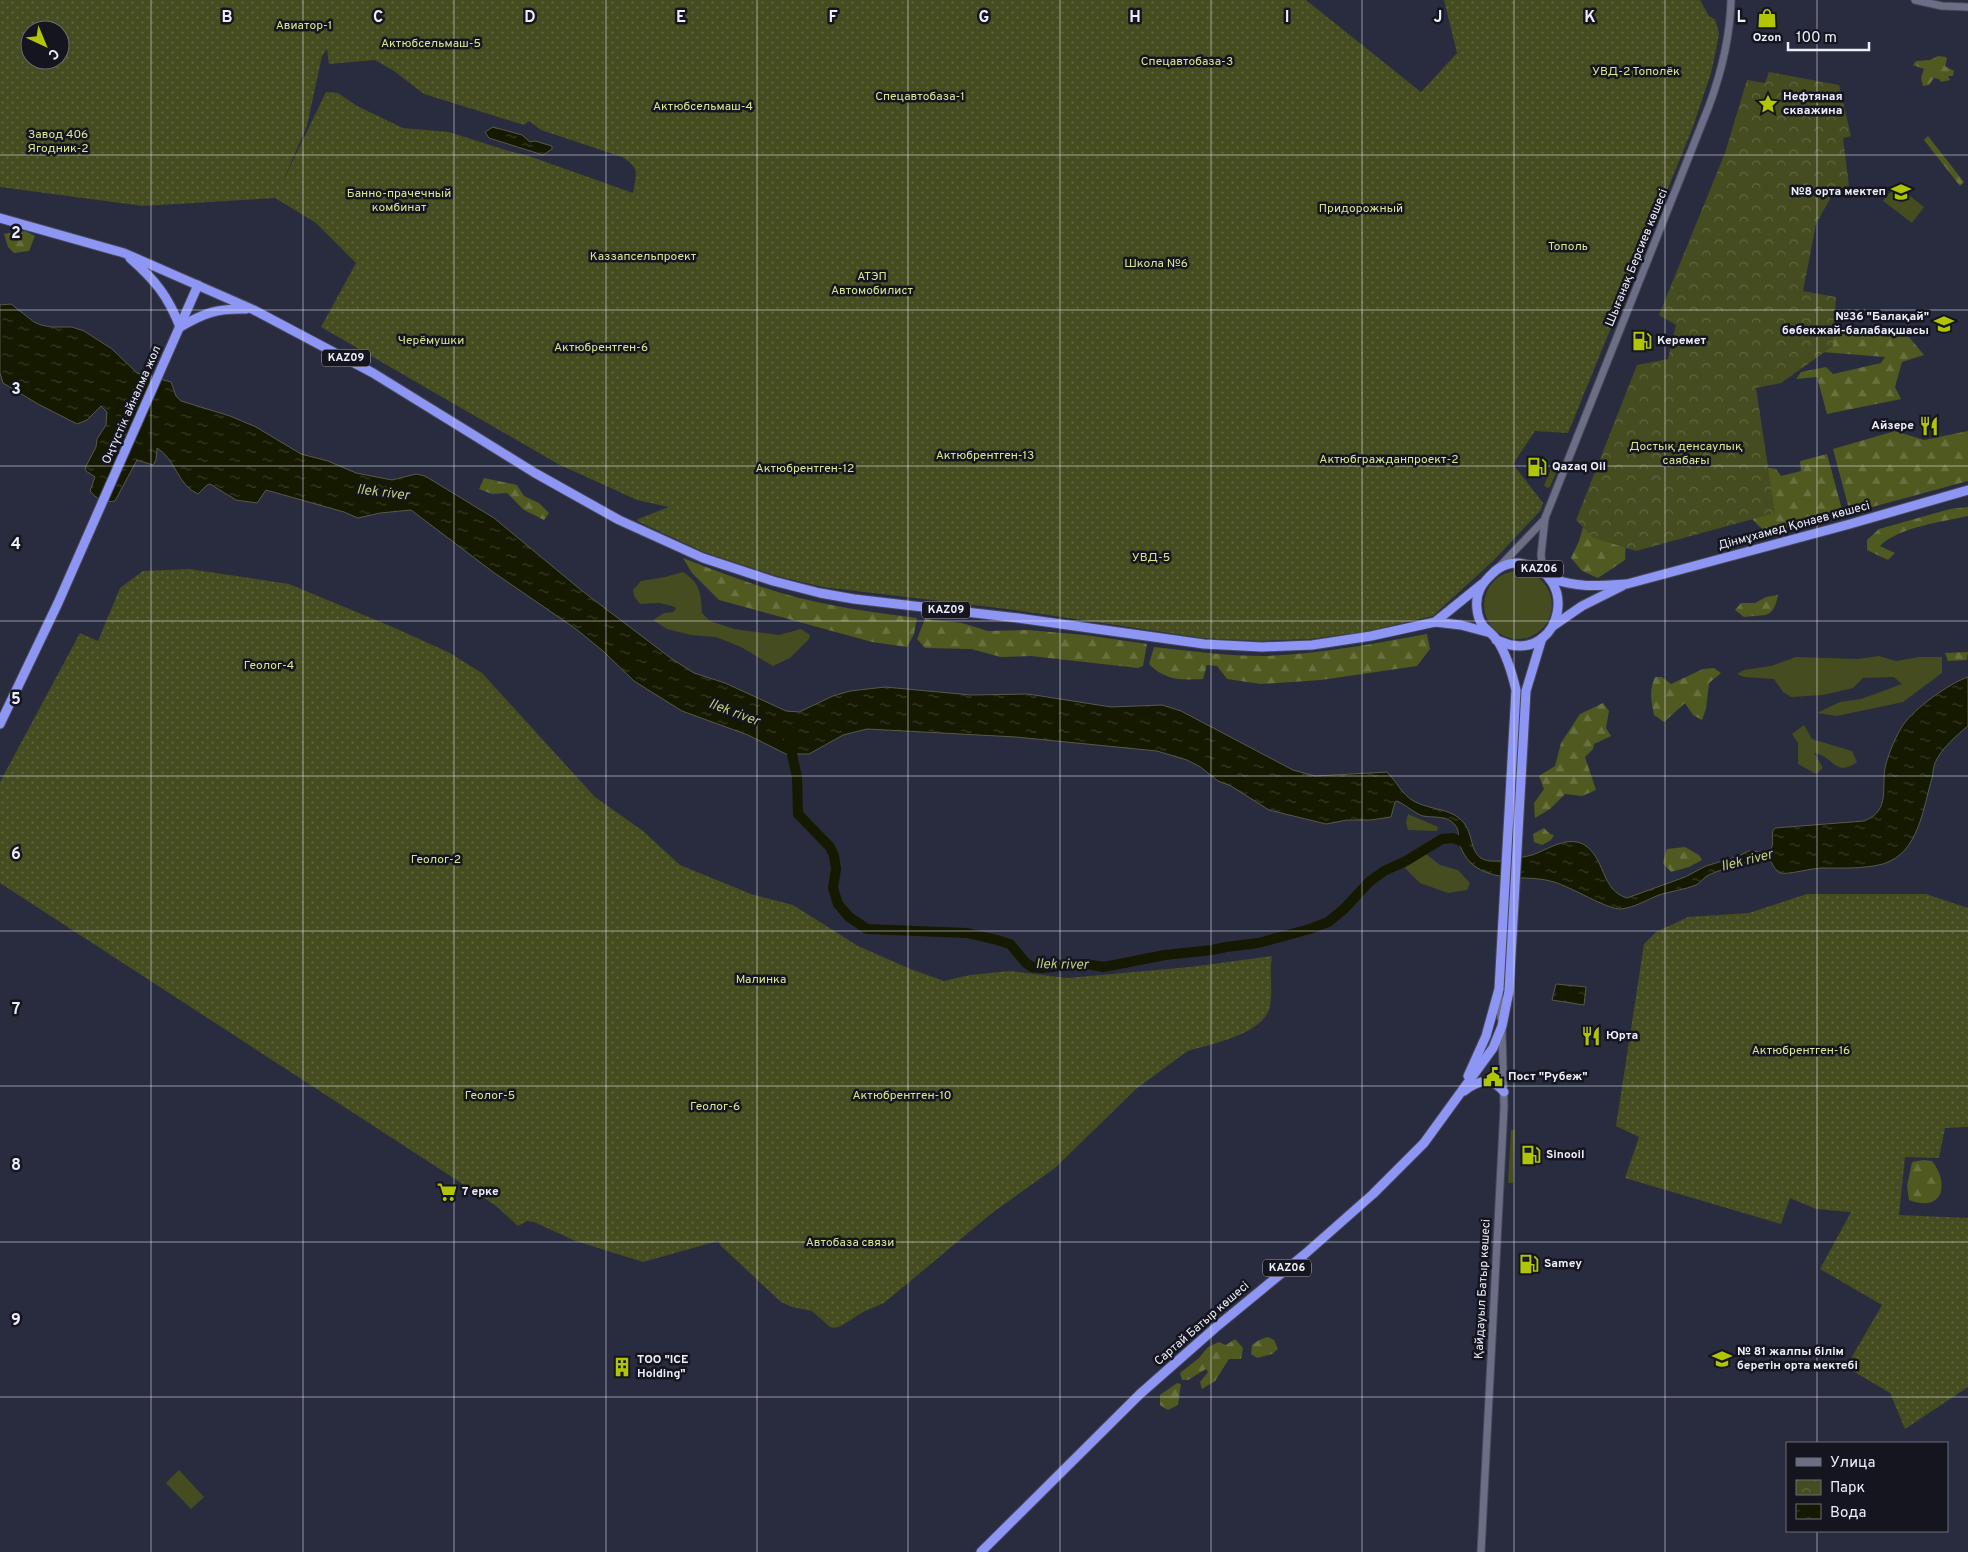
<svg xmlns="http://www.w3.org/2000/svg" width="1968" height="1552" font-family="Overpass,sans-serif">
<defs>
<pattern id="forest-firs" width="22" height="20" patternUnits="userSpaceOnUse" patternTransform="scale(1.25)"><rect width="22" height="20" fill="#50591f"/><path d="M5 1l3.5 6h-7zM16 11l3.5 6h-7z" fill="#697140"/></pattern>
<pattern id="park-crowns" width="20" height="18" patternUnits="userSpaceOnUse" patternTransform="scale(1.25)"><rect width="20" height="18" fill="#454c1f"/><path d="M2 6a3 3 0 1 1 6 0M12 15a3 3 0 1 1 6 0" fill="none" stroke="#606640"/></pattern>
<pattern id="garden-dots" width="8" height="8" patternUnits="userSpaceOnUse" patternTransform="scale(1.25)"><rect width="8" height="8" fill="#454c1f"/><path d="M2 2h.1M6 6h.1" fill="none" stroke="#606640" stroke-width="1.8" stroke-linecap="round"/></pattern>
<pattern id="water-ripples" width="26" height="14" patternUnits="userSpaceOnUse" patternTransform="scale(1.25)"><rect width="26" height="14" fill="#151900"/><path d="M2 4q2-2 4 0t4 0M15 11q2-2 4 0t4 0" fill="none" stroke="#373b26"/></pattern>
</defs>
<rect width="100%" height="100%" fill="#292c3f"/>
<!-- grass -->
<g fill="#454c1f">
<polygon points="1896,185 1924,207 1912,223 1883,201"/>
<polygon points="1557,462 1559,465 1550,487 1547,488 1544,485 1554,463"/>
<circle cx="1518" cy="605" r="34"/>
<path d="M683,572C700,583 701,593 702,613L710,621L734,629L779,635L801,629L810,635L809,639L790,658L773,666L741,647L716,637L691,635L667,629L653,620L664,613L673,612L676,609L675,607L660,603L640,604L634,596L633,590L641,581L665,577Z"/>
<polygon points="1879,656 1896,661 1919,657 1942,657 1942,673 1903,702 1837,716 1817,713 1840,702 1861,699 1902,684 1894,677 1863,678 1853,688 1823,695 1791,697 1783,692 1774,679 1744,677 1737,674 1744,670 1771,666 1796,657 1858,659"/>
<path d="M1804,725L1812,739L1852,751L1857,762C1835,778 1834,756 1814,753L1823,768L1816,774L1798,764V743L1792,734Z"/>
<polygon points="1408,814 1438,827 1437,831 1408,830 1406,823"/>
<polygon points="1426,854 1440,865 1458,870 1470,883 1467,890 1448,893 1420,883 1405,868 1413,860"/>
<polygon points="1511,1130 1515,1130 1513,1183 1508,1183"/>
<polygon points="179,1470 204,1497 191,1509 166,1483"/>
</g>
<!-- forest -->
<g fill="url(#forest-firs)">
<polygon points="1938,56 1946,57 1947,59 1945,66 1954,71 1953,76 1948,76 1950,80 1941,82 1939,79 1934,78 1929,85 1923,86 1921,78 1924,69 1913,65 1916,61 1930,60"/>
<polygon points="1928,136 1964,182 1960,186 1924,140"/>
<polygon points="25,231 35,236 29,251 14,253 8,247 4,234"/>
<polygon points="1827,331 1909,337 1924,355 1902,362 1895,387 1901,399 1827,414 1817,377 1796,379 1801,372 1826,367 1833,374 1881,363 1885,357 1822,352"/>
<polygon points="1895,431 1924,440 1968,431 1968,481 1850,513 1833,449"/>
<path d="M1827,454L1843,513L1840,517C1825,521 1785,535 1771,533C1761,531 1754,520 1747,513L1626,537L1625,560L1598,578L1582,571L1571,558L1579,541L1584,524L1765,467L1776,469L1781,476L1801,471L1800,461Z"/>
<polygon points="484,478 517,485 524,496 539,503 549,513 544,520 524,510 507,493 492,494 479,489"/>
<path d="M1968,507V516C1943,522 1898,527 1880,546L1895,553L1888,560L1867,550V540L1879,529L1950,509Z"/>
<path d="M683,558C716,571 748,583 781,593C825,606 872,612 917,618L914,634L907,647L872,642L719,600L692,573Z"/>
<path d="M1778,595C1773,620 1766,614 1744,617L1735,610L1741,603H1755L1766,597Z"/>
<polygon points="925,619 962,623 988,631 1028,630 1085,635 1147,644 1143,666 1138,668 1031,656 1001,657 971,649 925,648 917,639"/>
<path d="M1427,634L1430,649L1417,666L1321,680L1261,684L1227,679L1217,666L1207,665L1203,679C1180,680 1166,681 1149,664L1154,647C1190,651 1227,656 1264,656C1320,654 1373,644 1427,634Z"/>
<polygon points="1968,652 1967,660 1948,661 1945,653"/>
<path d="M1714,668L1721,673L1709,683L1706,709L1702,720L1693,715L1685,703L1664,722L1654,715C1651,700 1649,690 1655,677H1662L1671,684L1703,669Z"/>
<polygon points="1603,703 1609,711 1606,728 1611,736 1594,744 1593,749 1585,757 1596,790 1582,796 1565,794 1550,809 1535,818 1534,803 1544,789 1539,776 1555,766 1561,743 1580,714"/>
<polygon points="1544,828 1550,834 1554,835 1551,840 1542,845 1534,842 1533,834"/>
<polygon points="1685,847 1699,855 1702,860 1689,867 1671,872 1663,863 1667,849"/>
<path d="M1923,1160L1932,1161C1950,1184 1943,1213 1909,1200L1907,1186L1912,1162Z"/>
<polygon points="1268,1337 1274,1340 1278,1349 1272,1354 1257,1358 1251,1354 1252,1345 1259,1340"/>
<polygon points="1235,1339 1243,1348 1241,1359 1229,1359 1215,1381 1202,1389 1200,1382 1208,1372 1206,1369 1188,1380 1182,1380 1180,1373 1199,1358 1208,1347 1219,1342 1226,1345"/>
<polygon points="1177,1383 1181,1384 1178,1405 1168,1410 1160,1405 1160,1395"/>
</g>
<!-- park -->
<polygon fill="url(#park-crowns)" points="1769,72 1839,85 1851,136 1843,138 1849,186 1835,190 1816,224 1803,291 1836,297 1833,346 1781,383 1756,388 1775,513 1636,551 1594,538 1576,520 1637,365 1668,359 1676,325 1659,315 1725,153 1747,80 1765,83"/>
<!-- garden -->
<g fill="url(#garden-dots)" fill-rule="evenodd">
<path d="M0,0H1306L1421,92L1457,53L1444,0H1700L1709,16L1715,19L1719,33L1716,50L1711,73L1693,127L1568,433L1535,431L1513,464L1543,503L1541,510L1494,560L1433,616L1369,631L1310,639L1260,641L1203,638L1015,610L823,587L777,576L706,553L637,521L638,519L669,507L637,500L558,464L321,327L356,263L316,223L275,198L143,206L0,187ZM30,30H60V60H30ZM327,49L329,64L375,60L394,71L424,94L524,125L529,121L541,130L622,157C641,169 636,173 633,193L529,156L509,151L449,132L403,128L357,106L338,93L326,92L282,183L307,126L322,56Z"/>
<path d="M189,569L289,584L395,628L448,652L482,673L595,797L643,831L680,865L751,894L793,905L858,946L908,968L944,981L970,975L1010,971L1067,978L1190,967L1272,956C1269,973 1273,990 1270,1006C1265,1034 1211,1044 1188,1051L1182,1055L1136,1089L1055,1168L992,1213L884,1303L863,1312L841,1326L834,1328L830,1327L812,1311L792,1307L781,1302L721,1246L718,1241L643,1262L573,1240L534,1222L527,1221L518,1226L495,1205L0,883V782L80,633L98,641L120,588L143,571Z"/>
<polygon points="1807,894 1926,894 1968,908 1968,1127 1945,1128 1939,1158 1905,1157 1899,1215 1968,1218 1968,1387 1905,1429 1890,1393 1846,1367 1882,1305 1820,1269 1851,1212 1816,1209 1790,1198 1781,1224 1625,1178 1639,1137 1616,1126 1644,944 1656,932 1688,917 1749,913"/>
</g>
<!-- water -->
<g fill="url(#water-ripples)" stroke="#56594b">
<polygon points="493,127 522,135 530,142 535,141 552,146 552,149 543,155 489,138 485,132"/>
<path d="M11,304L34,322L41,325L51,327H72L84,331L112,349L137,373L171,382L176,396L181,401L230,416L256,427L301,454L328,461L356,473L392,480L416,474L425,476L494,518L581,590L672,659L694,673L725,683L786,711L799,712L833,696L850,691L885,687L971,695L1028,694L1111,707L1162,705L1181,711L1293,770L1315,776L1387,772C1396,781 1402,794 1412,800C1429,811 1455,807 1466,826C1474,839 1470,859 1490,861C1502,862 1520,858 1532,855C1547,850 1566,836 1583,844C1606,857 1600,890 1627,898L1685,877L1706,866L1739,856L1748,851L1763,852L1770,850C1776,843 1769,834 1775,828L1864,821C1892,810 1880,787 1886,764C1889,752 1896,736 1903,725C1915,708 1948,684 1968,677V726C1957,735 1940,750 1935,763C1933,768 1933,773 1932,778C1923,808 1919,853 1883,864C1864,869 1842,868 1822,868C1812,868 1788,875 1780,873C1775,871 1772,862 1768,858C1762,856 1715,871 1707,876C1703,878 1701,883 1696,885C1684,890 1671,891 1659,895C1646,900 1634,908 1620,909C1607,909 1571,887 1554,882C1528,874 1500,883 1476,867C1467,861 1460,850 1459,839C1458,834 1459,829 1455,825C1448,815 1434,818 1423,816C1414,813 1406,805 1397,801L1395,802L1391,817L1371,820H1347L1326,824L1269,810L1231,786L1218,781L1199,766L1187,760L1157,751L1016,737L867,729L843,735L809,754H786L748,735L682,711L634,681L603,651L576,629L493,572L411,510L380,513L358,518L344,512L266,490L257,503L236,500L210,484L207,485L198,494C177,485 176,459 157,448L156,460L153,465L137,460L115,501C105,503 96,499 90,491L95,477L86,471L85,468L96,447L97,439L106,425L107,412L101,406L87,420L77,424L38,404L3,383L0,373V305Z"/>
<polygon points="1556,984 1586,987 1584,1005 1552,1000"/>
</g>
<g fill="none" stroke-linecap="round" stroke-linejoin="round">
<!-- river -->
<polyline stroke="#151900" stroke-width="10" points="789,741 797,777 798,814 830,847 834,856 836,869 833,888 838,904 849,917 867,929 967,933 997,940 1010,944 1026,963 1032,967 1041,968 1085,964 1104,967 1165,955 1212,950 1226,947 1258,943 1310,929 1328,922 1344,909 1369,882 1384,871 1406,861 1442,839 1453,838 1465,843"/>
<defs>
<g id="secondary">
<polyline points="1915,0 1942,6 1968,7"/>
<polyline points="1499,567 1545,519"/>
<path d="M1543,571L1541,555L1545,518L1709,106C1722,71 1730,37 1731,0"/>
<polyline points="1499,994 1501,1018"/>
<polyline points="1481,1552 1504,1107 1502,1029"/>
</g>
<g id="highway">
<polyline points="0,218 124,253 254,310 373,373 535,473 619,520 703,558 773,581 820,593 854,599 1018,618 1204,644 1262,647 1312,645 1371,636 1435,622 1461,625 1487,632"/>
<path d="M130,258C155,280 168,296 180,327C204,313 218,308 246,309"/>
<path d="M1550,578C1578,588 1598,586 1627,584L1850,524L1968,490"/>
<polyline points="1435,622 1482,584"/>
<polyline points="1553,626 1582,606 1622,586"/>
<polyline points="0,724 58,603 198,285"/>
<path d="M1468,1076L1486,1036L1499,989L1516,690C1512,673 1507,655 1497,640C1488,628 1479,628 1477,609C1475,593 1482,583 1493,573C1501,565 1513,561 1524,564C1579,575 1562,655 1511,645C1506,644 1501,641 1496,640"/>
<path d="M1464,1091C1479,1080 1491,1076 1504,1092"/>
<polyline points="981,1552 1140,1394 1215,1328 1305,1254 1373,1194 1424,1143 1493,1048 1502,1026 1509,991 1526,691 1542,638"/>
</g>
</defs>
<!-- secondary casing -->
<use href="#secondary" stroke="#464859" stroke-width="9"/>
<!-- highway casing -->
<use href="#highway" stroke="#464859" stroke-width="11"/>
<!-- secondary -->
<use href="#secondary" stroke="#6b6e85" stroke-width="7"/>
<!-- highway -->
<use href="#highway" stroke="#8e96f4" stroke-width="9"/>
</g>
<!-- grid -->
<path fill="none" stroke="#eceefb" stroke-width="1" stroke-opacity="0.55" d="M151,0V1552M303,0V1552M454,0V1552M606,0V1552M757,0V1552M908,0V1552M1060,0V1552M1211,0V1552M1362,0V1552M1514,0V1552M1665,0V1552M1817,0V1443M0,155H1968M0,310H1968M0,466H1968M0,621H1968M0,776H1968M0,931H1968M0,1086H1968M0,1242H1968M0,1397H1968M1817,1531V1552"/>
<!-- icons -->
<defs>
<symbol id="shop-bare" viewBox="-9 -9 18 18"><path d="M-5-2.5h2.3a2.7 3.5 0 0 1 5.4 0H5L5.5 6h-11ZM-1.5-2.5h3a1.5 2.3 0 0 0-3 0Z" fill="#afc505" stroke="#14151e" stroke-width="2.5" paint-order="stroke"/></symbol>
<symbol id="sight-bare" viewBox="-9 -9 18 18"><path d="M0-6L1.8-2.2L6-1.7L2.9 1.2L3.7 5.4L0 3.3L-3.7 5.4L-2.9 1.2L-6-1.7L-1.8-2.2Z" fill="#afc505" stroke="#14151e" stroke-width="2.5" paint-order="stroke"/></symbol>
<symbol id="school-bare" viewBox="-9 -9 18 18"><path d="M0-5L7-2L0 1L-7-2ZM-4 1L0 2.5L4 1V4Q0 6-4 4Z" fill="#afc505" stroke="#14151e" stroke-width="2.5" paint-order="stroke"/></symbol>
<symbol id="fuel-bare" viewBox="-9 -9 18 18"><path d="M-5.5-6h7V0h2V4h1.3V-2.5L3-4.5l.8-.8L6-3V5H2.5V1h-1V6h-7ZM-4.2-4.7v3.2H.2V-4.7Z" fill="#afc505" stroke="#14151e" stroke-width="2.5" paint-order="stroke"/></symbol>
<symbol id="restaurant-bare" viewBox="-9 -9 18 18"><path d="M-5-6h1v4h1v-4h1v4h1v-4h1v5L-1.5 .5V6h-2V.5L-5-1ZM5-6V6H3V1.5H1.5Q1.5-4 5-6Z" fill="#afc505" stroke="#14151e" stroke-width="2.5" paint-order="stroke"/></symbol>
<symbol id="civic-bare" viewBox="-9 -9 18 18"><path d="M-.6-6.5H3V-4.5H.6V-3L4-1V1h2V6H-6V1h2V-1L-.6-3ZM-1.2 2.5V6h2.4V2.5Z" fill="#afc505" stroke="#14151e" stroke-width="2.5" paint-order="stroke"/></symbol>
<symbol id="supermarket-bare" viewBox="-9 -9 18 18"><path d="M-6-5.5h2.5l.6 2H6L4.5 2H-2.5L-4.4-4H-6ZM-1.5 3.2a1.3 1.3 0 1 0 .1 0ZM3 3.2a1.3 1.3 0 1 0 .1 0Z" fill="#afc505" stroke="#14151e" stroke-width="2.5" paint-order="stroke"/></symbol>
<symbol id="building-bare" viewBox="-9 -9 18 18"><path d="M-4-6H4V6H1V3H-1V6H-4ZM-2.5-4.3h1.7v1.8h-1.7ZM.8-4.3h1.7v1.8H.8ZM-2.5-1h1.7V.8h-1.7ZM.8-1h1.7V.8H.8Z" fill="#afc505" stroke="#14151e" stroke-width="2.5" paint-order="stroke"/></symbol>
</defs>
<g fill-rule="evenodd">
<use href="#shop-bare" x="1753" y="4" width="28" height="28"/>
<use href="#sight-bare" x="1754" y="90" width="28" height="28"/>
<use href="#school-bare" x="1887" y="178" width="28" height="28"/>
<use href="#school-bare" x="1930" y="310" width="28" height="28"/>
<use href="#fuel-bare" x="1628" y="327" width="28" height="28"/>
<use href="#restaurant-bare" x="1915" y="412" width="28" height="28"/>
<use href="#fuel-bare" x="1523" y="453" width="28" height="28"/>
<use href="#restaurant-bare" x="1577" y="1022" width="28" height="28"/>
<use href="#civic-bare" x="1479" y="1063" width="28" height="28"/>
<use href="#fuel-bare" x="1517" y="1141" width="28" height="28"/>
<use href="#supermarket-bare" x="433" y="1178" width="28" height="28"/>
<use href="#fuel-bare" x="1515" y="1250" width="28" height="28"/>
<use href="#school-bare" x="1708" y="1345" width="28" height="28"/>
<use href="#building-bare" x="608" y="1353" width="28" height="28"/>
</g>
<g text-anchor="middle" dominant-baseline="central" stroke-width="5" stroke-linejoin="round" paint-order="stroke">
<!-- shield labels -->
<g fill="#14151e" stroke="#abadb9" stroke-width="1">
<rect x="322" y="349.5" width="48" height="17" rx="4"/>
<rect x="1515" y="560.5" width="48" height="17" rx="4"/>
<rect x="922" y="601.5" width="48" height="17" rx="4"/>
<rect x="1263" y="1259.5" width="48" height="17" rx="4"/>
</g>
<g font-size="11" font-weight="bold" fill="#eceefb">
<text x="346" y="358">KAZ09</text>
<text x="1539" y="569">KАZ06</text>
<text x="946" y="610">KAZ09</text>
<text x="1287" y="1268">KАZ06</text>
</g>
<!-- park labels -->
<g font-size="12" fill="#d7e891" stroke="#14151e">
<text x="304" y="26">Авиатор-1</text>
<text x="431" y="44">Актюбсельмаш-5</text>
<text x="1187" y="62">Спецавтобаза-3</text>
<text x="1636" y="72">УВД-2 Тополёк</text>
<text x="920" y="97">Спецавтобаза-1</text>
<text x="703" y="107">Актюбсельмаш-4</text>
<text x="58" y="135">Завод 406<tspan x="58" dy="14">Ягодник-2</tspan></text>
<text x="399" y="194">Банно-прачечный<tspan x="399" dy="14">комбинат</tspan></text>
<text x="1361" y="209">Придорожный</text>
<text x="1568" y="247">Тополь</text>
<text x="643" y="257">Каззапсельпроект</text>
<text x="1156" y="264">Школа №6</text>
<text x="872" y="277">АТЭП<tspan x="872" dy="14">Автомобилист</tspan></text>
<text x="431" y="341">Черёмушки</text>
<text x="601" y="348">Актюбрентген-6</text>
<text x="1686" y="447">Достық денсаулық<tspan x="1686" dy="14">саябағы</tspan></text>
<text x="985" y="456">Актюбрентген-13</text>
<text x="1389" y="460">Актюбгражданпроект-2</text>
<text x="805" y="469">Актюбрентген-12</text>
<text x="1151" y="558">УВД-5</text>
<text x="269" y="666">Геолог-4</text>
<text x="436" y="860">Геолог-2</text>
<text x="761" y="980">Малинка</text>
<text x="1801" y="1051">Актюбрентген-16</text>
<text x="490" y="1096">Геолог-5</text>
<text x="902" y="1096">Актюбрентген-10</text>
<text x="715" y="1107">Геолог-6</text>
<text x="850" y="1243">Автобаза связи</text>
</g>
<!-- poi labels -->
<g font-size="12" font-weight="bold" fill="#eceefb" stroke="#14151e" text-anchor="start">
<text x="1767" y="38" text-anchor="middle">Ozon</text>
<text x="1783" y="97">Нефтяная<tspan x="1783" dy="14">скважина</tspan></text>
<text x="1886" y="192" text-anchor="end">№8 орта мектеп</text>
<text x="1929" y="317" text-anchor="end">№36 "Балақай"<tspan x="1929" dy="14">бөбекжай-балабақшасы</tspan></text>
<text x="1657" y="341">Керемет</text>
<text x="1914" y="426" text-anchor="end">Айзере</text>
<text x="1552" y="467">Qazaq Oil</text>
<text x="1606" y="1036">Юрта</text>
<text x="1508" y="1077">Пост "Рубеж"</text>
<text x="1546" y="1155">Sinooil</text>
<text x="462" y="1192">7 ерке</text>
<text x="1544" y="1264">Samey</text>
<text x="1737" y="1352">№ 81 жалпы білім<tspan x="1737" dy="14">беретін орта мектебі</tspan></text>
<text x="637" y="1360">ТОО "ICE<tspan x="637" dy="14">Holding"</tspan></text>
</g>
<!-- street labels -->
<g font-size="12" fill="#eceefb" stroke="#14151e">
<text transform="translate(1637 258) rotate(-68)">Шығанақ Берсиев көшесі</text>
<text transform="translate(132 405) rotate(-66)">Оңтүстік айналма жол</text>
<text transform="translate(1794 526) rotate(-15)">Дінмұхамед Қонаев көшесі</text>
<text transform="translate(1483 1289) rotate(-87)">Қайдауыл Батыр көшесі</text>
<text transform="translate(1202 1324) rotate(-41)">Сартай Батыр көшесі</text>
</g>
<!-- water labels -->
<g font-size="14" font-style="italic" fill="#bece79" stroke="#14151e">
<text transform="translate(383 493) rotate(7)">Ilek river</text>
<text transform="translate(734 713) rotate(21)">Ilek river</text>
<text transform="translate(1747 861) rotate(-14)">Ilek river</text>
<text transform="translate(1062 965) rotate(1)">Ilek river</text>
</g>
</g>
<g font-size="16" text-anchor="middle" font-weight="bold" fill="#eceefb" stroke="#14151e" stroke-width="5" stroke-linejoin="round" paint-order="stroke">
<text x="227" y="22">B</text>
<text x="378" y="22">C</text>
<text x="530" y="22">D</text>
<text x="681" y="22">E</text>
<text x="833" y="22">F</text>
<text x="984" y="22">G</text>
<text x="1135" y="22">H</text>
<text x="1287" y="22">I</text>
<text x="1438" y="22">J</text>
<text x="1590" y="22">K</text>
<text x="1741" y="22">L</text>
<text x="16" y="238">2</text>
<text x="16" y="394">3</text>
<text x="16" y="549">4</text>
<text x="16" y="704">5</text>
<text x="16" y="859">6</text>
<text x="16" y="1014">7</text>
<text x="16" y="1170">8</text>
<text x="16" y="1325">9</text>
</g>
<!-- legend -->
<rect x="1786" y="1442" width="162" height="90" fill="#14151e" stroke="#6a6c76"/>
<rect x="1796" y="1458" width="25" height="8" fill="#6b6e85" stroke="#6a6c76"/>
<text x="1830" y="1467" font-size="15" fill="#eceefb">Улица</text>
<rect x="1796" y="1480" width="25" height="15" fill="url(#park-crowns)" stroke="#6a6c76"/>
<text x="1830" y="1492" font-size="15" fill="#eceefb">Парк</text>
<rect x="1796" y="1504" width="25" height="15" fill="url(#water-ripples)" stroke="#6a6c76"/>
<text x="1830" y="1517" font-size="15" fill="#eceefb">Вода</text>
<!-- north arrow -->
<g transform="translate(45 45) rotate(136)"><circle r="24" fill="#14151e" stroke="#6a6c76"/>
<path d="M0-4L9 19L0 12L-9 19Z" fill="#afc505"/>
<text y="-8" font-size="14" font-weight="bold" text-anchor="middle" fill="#eceefb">С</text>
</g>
<!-- scale -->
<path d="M1788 42v8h81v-8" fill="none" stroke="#eceefb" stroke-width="2.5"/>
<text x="1796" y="42" font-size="15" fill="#eceefb" stroke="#14151e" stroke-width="4" paint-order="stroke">100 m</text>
</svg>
